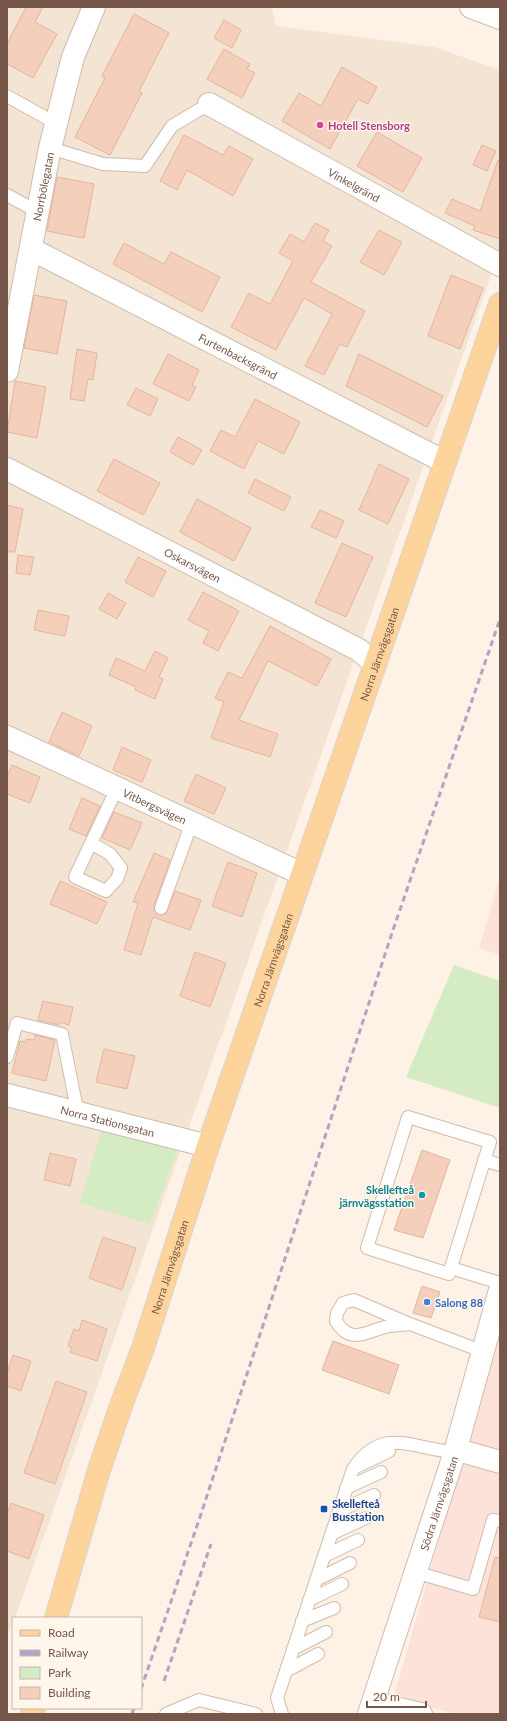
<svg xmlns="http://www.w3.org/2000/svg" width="507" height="1721" font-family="Lato,sans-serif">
<rect width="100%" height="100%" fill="#fdf2e5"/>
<!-- residential -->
<polygon fill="#f4e4d3" points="7,7 272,7 276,26 434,47 500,70 500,250 15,1618 13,1618 7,1639"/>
<!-- commercial -->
<g fill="#fde2d9">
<polygon points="500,877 500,955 479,948"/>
<polygon points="500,1330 500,1714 458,1714 393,1699"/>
</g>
<!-- green -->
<g fill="#d5ebc3">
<polygon points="454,965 500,981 500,1108 406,1077"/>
<polygon points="103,1124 180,1144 150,1224 80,1203"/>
</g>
<!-- building -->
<g fill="#f3cfbc" stroke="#e6b59c">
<polygon points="26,7 43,7 35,22 57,34 33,78 7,64 7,44"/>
<polygon points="134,14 169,33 139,91 142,93 110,155 75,137 105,78 102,76"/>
<polygon points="224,20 241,30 232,48 214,38"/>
<polygon points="224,49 250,64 247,69 255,73 242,98 207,79"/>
<polygon points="342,67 377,87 368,104 358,99 330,149 282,121 299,93 321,106"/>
<polygon points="377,132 422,158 403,192 357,166"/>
<polygon points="184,135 223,155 229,146 253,159 233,196 187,170 177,190 160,181"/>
<polygon points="482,145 496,151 487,171 473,165"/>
<polygon points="498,160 500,160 500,239 473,230 475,226 445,213 452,199 480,211"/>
<polygon points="57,177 94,184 84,238 47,231"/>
<polygon points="315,223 329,230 323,241 332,246 311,282 365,311 347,347 340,344 324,375 305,366 332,314 304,298 276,350 231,327 249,293 270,304 293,261 279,253 290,234 304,242"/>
<polygon points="379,230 402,242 384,275 360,262"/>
<polygon points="124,243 164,264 171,252 220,277 202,312 113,264"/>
<polygon points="451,275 483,288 460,349 428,336"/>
<polygon points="34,295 67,301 57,354 24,348"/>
<polygon points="77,349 97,353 93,380 88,379 84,401 70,399"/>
<polygon points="168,354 199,370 192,385 196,387 189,401 153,384"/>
<polygon points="359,354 443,396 427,427 346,386"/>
<polygon points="15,381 46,387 37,438 7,432"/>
<polygon points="136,388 158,399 150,416 127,405"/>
<polygon points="255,399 300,422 284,454 258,441 244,469 210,451 221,430 235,437"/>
<polygon points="178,437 202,450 193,465 170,452"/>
<polygon points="114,459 160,483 143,515 97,491"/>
<polygon points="379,464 409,479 388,524 359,510"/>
<polygon points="255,479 291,497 284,511 248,493"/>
<polygon points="197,499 251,528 234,561 180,532"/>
<polygon points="7,505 23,509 15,552 7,552"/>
<polygon points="320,510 344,521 336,538 311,527"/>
<polygon points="342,543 373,557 346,617 315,603"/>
<polygon points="18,555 34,557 30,575 16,573"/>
<polygon points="138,557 166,571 153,597 125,582"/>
<polygon points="203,592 239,611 218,651 203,643 209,631 188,620"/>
<polygon points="108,593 126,603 117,619 99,609"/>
<polygon points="38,610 69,616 65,636 34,630"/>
<polygon points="270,626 331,659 317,686 268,661 239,720 278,734 270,757 211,738 224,702 215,698 228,672 242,678"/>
<polygon points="155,651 168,658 159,677 163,679 155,699 135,690 136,687 109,675 116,658 145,671"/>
<polygon points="62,712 92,726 79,756 49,742"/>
<polygon points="122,747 151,760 142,782 113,770"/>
<polygon points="12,765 40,777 30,803 7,794 7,777"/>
<polygon points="196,774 226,788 214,814 184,801"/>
<polygon points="82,798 100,806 86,836 69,829"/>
<polygon points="114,812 142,823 130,850 102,838"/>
<polygon points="154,853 170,860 154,905 156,913 162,915 166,913 175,891 201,900 190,930 153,917 141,955 124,950 138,903 133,902"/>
<polygon points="228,862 257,873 242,917 212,906"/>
<polygon points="60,881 107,902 97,924 50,904"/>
<polygon points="195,952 226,963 210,1007 180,996"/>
<polygon points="43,1001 73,1007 69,1025 59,1022 59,1025 38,1020"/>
<polygon points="35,1035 55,1040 46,1081 12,1073 20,1041 26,1042 26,1039 34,1040"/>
<polygon points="104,1049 135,1056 127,1089 96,1082"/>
<polygon points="422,1150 450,1160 423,1238 394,1230"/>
<polygon points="50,1153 76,1159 70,1186 44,1180"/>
<polygon points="103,1237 136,1248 122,1290 89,1278"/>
<polygon points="422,1286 440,1292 431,1318 413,1313"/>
<polygon points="82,1320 107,1329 97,1361 70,1352 72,1348 68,1346 74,1329 79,1331"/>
<polygon points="333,1341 399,1365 389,1394 322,1370"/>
<polygon points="13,1355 31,1361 21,1391 7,1386 7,1373"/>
<polygon points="56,1381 87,1392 55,1484 24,1473"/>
<polygon points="11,1503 44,1515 29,1559 7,1551 7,1514"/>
<polygon points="495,1557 500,1558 500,1622 479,1617"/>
</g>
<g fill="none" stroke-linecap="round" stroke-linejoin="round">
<defs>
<g id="service">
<polyline points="7,96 57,124"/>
<polyline points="50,148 103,164 145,166 172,126 209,104"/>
<polyline points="7,195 38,212"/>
<polyline points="91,843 110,854 121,868 117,879 106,891 75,877 117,788"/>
<polyline points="161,908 192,822"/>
<polyline points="7,1057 17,1023 62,1034 78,1114"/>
<polygon points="408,1117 490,1142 449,1274 367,1248"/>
<polyline points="484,1160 500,1165"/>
<polyline points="451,1268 500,1283"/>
<path d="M410,1324C402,1325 393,1325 385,1327C365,1332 350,1345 336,1321L337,1313L343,1303L354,1300L405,1322L410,1324L484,1352"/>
<polyline points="354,1468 389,1451"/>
<polyline points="346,1488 381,1472"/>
<polyline points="339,1511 374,1495"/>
<polyline points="331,1534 366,1518"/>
<polyline points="324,1556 358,1540"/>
<polyline points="415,1572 473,1589 493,1520 500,1521"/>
<polyline points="316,1580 350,1563"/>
<polyline points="309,1600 342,1584"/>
<polyline points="302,1621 334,1608"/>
<polyline points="293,1649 326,1632"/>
<polyline points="286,1671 318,1654"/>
<polyline points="166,1714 199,1700 256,1714"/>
<path d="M282,1714L277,1698L353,1469C383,1424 413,1450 455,1452"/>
</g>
<g id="minor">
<polyline points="471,7 500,18"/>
<path id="s1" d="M209,104L500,265"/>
<path id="s2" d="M31,249L445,462"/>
<path id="s3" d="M7,371L50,148L73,57L94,7"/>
<path id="s4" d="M7,469L359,650L375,664"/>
<path id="s5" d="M7,737L302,874"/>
<path id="s6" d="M7,1095L208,1146"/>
<polyline points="455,1452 465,1452 500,1462"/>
<polyline points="373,1703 421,1714"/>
<path id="s7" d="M369,1714L455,1452L500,1290"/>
</g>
<g id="primary">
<path id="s8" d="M56,1618L99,1470L122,1403L143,1348L208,1146L500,304"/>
<polyline points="32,1714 34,1708"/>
</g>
</defs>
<!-- service casing -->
<use href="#service" stroke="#d1bbad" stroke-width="14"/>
<!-- minor casing -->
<use href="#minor" stroke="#d1bbad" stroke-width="24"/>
<!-- primary casing -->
<use href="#primary" stroke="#dbd3d0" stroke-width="24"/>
<!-- service -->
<use href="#service" stroke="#fff" stroke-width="12"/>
<!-- minor -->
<use href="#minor" stroke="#fff" stroke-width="22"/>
<!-- primary -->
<use href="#primary" stroke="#fcd49c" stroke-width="22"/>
<!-- rail -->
<g stroke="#b4a3c7" stroke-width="3" stroke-dasharray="6 4" stroke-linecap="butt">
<polyline points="164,1681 211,1544"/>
<polyline points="141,1689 200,1517 393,930 500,619"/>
<polyline points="132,1714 134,1708"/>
</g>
</g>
<!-- markers -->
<circle fill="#d1479c" stroke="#fff6ec" stroke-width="1.5" cx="320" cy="125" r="4"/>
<circle fill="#0f9aa8" stroke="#fff6ec" stroke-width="1.5" cx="422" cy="1195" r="4"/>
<circle fill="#3f7fe0" stroke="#fff6ec" stroke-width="1.5" cx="427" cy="1302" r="4"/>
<rect fill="#1a4fb4" stroke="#fff6ec" stroke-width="1.5" x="320" y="1505" width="8" height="8" rx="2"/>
<g text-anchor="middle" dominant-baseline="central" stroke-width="3" stroke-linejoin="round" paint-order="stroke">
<!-- hotel labels -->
<g font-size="11" font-weight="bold" fill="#b23c85" stroke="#fff6ec" text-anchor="start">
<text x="328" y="125">Hotell Stensborg</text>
</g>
<!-- street labels -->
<g font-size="11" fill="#765749" stroke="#fff6ec">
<text stroke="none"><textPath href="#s1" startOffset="166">Vinkelgränd</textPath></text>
<text stroke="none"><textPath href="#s3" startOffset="188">Norrbölegatan</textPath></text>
<text stroke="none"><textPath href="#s2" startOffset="233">Furtenbacksgränd</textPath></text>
<text stroke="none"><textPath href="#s4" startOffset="209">Oskarsvägen</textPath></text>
<text stroke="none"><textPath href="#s8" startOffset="1017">Norra Järnvägsgatan</textPath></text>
<text stroke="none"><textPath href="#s5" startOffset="163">Vitbergsvägen</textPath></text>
<text stroke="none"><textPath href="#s8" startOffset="693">Norra Järnvägsgatan</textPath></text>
<text stroke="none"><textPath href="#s6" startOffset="104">Norra Stationsgatan</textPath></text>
<text stroke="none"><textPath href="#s8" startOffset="369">Norra Järnvägsgatan</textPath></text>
<text stroke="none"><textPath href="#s7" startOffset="222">Södra Järnvägsgatan</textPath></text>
</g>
<!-- culture labels -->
<g font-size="11" font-weight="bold" fill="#0d838f" stroke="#fff6ec" text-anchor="end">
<text x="414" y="1189">Skellefteå<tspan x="414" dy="13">järnvägsstation</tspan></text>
</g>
<!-- shop labels -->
<g font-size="11" font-weight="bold" fill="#366cbe" stroke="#fff6ec" text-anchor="start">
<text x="435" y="1302">Salong 88</text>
</g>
<!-- transit labels -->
<g font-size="11" font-weight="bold" fill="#164399" stroke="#fff6ec" text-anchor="start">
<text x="332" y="1503">Skellefteå<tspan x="332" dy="13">Busstation</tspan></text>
</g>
</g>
<!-- border -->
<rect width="507" height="1721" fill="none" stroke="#765749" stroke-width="16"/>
<!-- legend -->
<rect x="12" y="1617" width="130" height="92" fill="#fff6ec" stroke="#c8b6ab"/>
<rect x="20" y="1630" width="20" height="6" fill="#fcd49c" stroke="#c8b6ab"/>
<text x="48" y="1637" font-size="12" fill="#765749">Road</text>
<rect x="20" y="1650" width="20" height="6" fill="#b4a3c7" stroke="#c8b6ab"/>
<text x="48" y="1657" font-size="12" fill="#765749">Railway</text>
<rect x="20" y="1667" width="20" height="12" fill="#d5ebc3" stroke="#c8b6ab"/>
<text x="48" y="1677" font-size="12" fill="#765749">Park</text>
<rect x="20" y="1687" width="20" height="12" fill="#f3cfbc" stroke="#c8b6ab"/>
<text x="48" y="1697" font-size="12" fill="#765749">Building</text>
<!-- scale -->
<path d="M367 1701v6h59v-6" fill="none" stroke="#765749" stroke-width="2"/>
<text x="373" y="1701" font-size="12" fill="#765749" stroke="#fff6ec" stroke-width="3" paint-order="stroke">20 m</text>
</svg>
